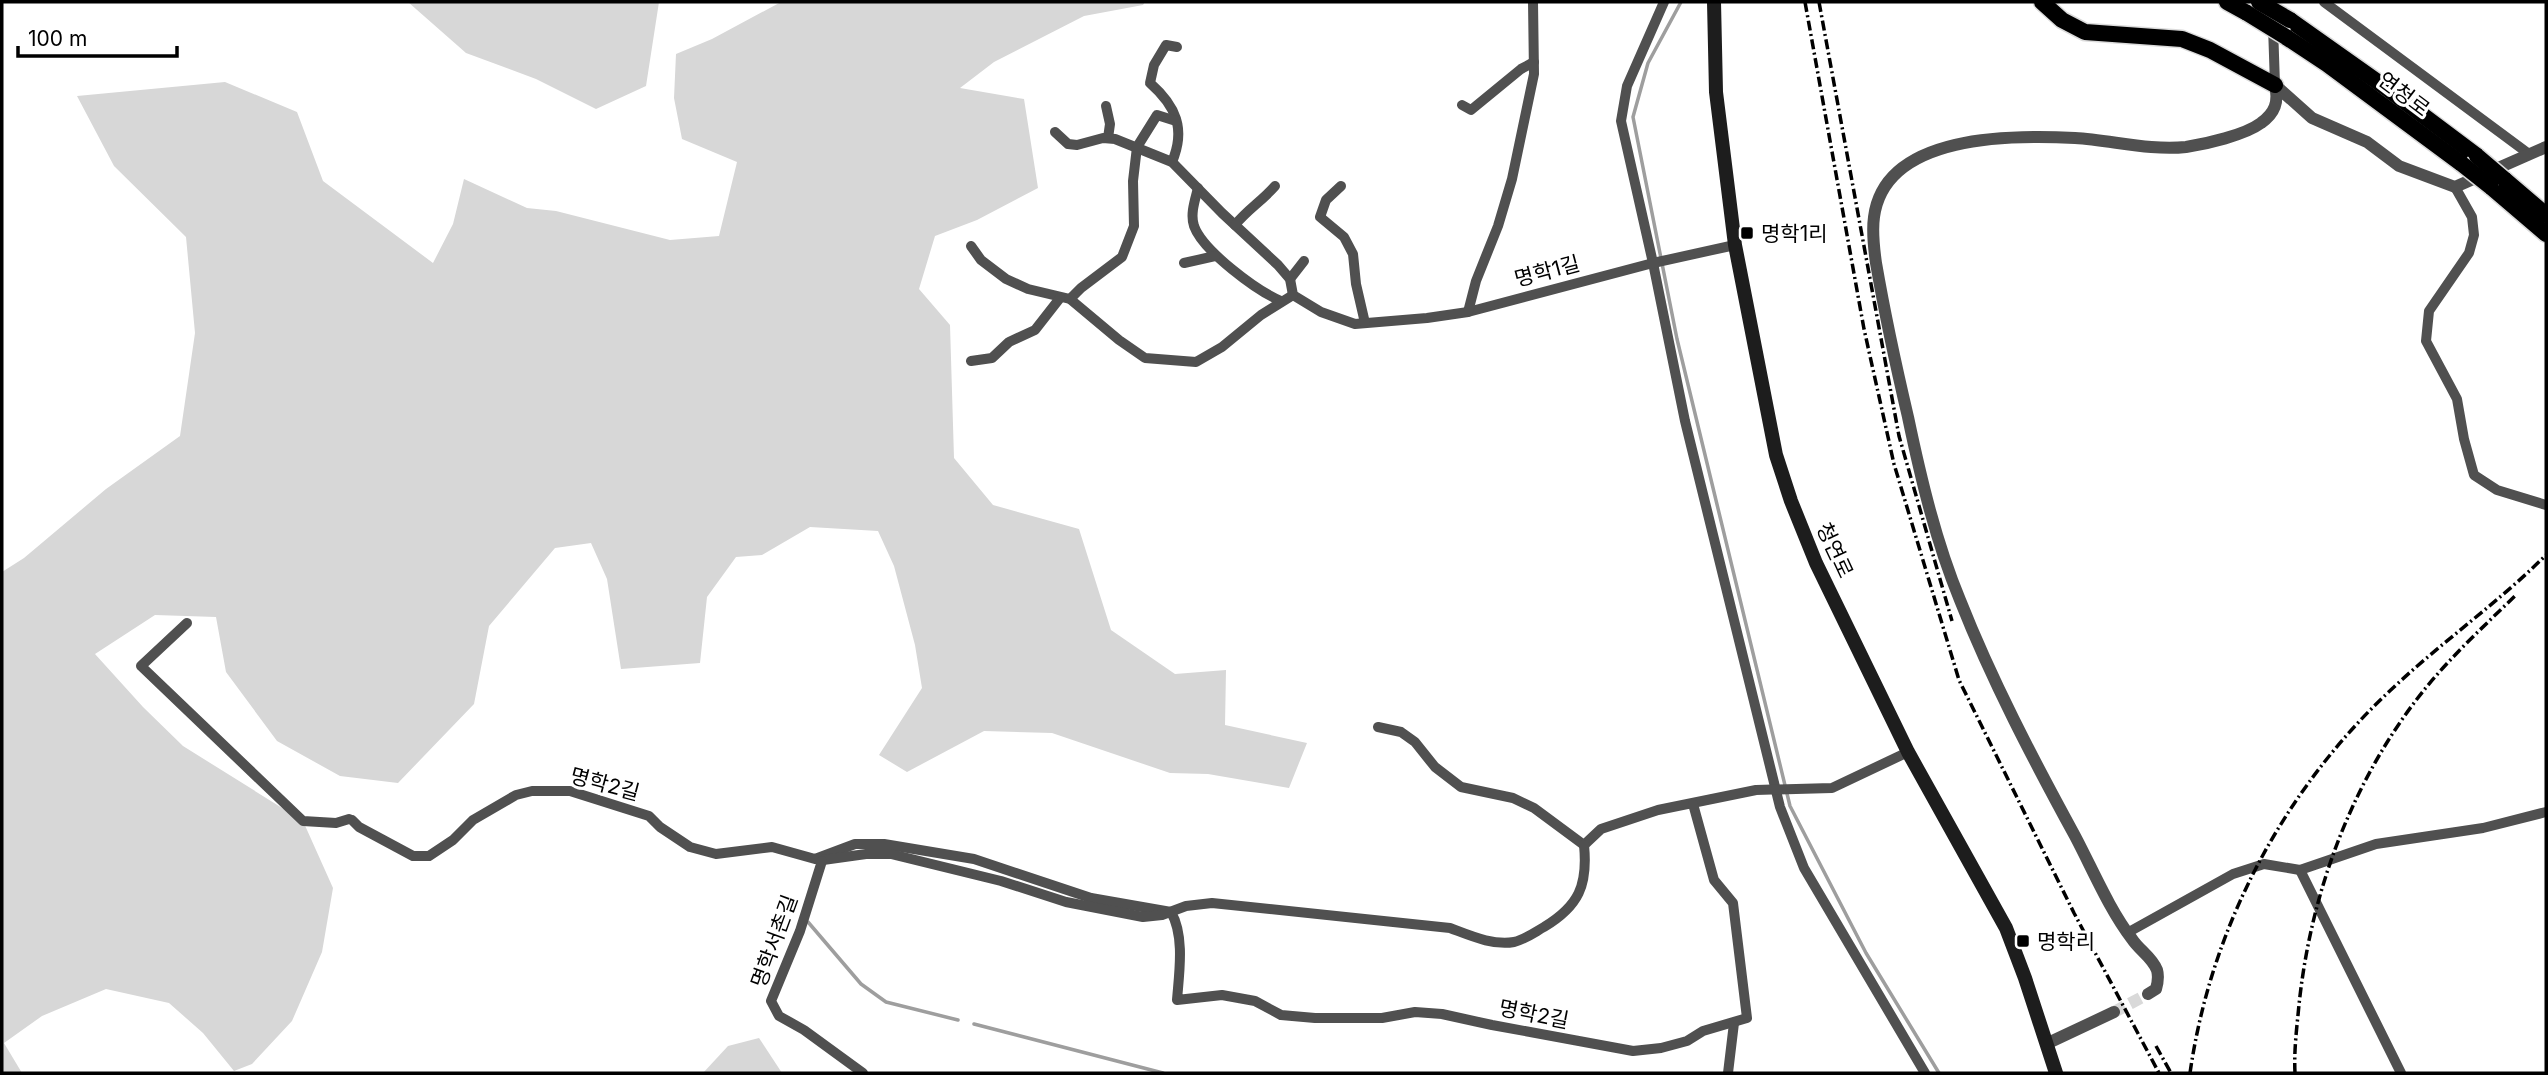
<svg xmlns="http://www.w3.org/2000/svg" width="2548" height="1075" font-family="Inter,'Noto Sans KR',sans-serif">
<rect width="100%" height="100%" fill="#fff"/>
<!-- green -->
<g fill="#d7d7d7">
<polygon points="408,2 659,2 646,86 596,109 536,79 466,53"/>
<polygon points="781,2 1145,2 1143,5 1084,16 994,62 960,88 1024,99 1038,188 977,220 935,236 919,289 950,325 954,458 993,505 1079,529 1111,630 1175,674 1226,670 1225,725 1307,743 1289,788 1208,774 1170,773 1052,733 984,731 907,772 879,755 922,688 915,645 894,566 878,531 810,527 762,555 736,557 707,597 700,663 621,669 607,579 591,543 555,548 489,626 474,704 398,783 340,776 277,741 226,672 216,617 155,615 95,654 143,707 183,746 303,821 333,888 322,952 292,1021 252,1064 234,1071 203,1033 169,1003 106,989 42,1016 4,1043 22,1073 2,1073 2,572 24,558 106,489 180,436 195,333 186,237 114,166 77,96 225,82 297,112 323,181 433,263 453,224 464,179 527,208 556,211 670,240 719,236 737,162 682,139 674,98 676,54 712,39"/>
<polygon points="759,1038 782,1073 703,1073 728,1046"/>
</g>
<g fill="none" stroke-linecap="round" stroke-linejoin="round">
<!-- stream -->
<g stroke="#9e9e9e" stroke-width="3.5">
<polyline points="1681,2 1648,63 1633,117 1677,339 1714,492 1790,806 1866,953 1939,1073"/>
<polyline points="808,922 861,984 886,1002 958,1020"/>
<polyline points="974,1024 1163,1073"/>
</g>
<!-- tertiary-tunnel -->
<polyline stroke="#d9d9d9" stroke-width="12" stroke-dasharray="12 6" stroke-linecap="butt" points="2114,1012 2148,994"/>
<defs>
<g id="trunk">
<polyline points="2042,2 2062,20 2085,32 2182,39 2210,50 2275,85"/>
<polyline points="2227,2 2247,13"/>
<polyline points="2290,20 2389,90 2477,156"/>
<polyline points="2286,37 2327,64 2462,164"/>
<polyline points="2504,179 2546,215"/>
<polyline points="2491,187 2546,234"/>
</g>
</defs>
<!-- trunk casing -->
<use href="#trunk" stroke="#dbdbdb" stroke-width="19"/>
<!-- minor -->
<g stroke="#505050" stroke-width="10">
<polyline points="1664,2 1627,86 1621,121 1653,263 1685,421 1780,807 1804,868 1925,1073"/>
<polyline points="2324,2 2529,154"/>
<polyline points="2273,26 2275,85"/>
<polyline points="1462,105 1471,110 1521,69 1534,62"/>
<polyline points="1106,106 1110,124 1108,138"/>
<polyline points="1055,132 1068,144 1077,145 1103,138 1115,139 1172,162 1222,213 1278,265 1290,279 1293,295 1321,312 1355,324 1427,318 1468,312 1653,263 1735,245"/>
<path d="M1172,162C1186,129 1176,106 1150,83L1154,65L1166,45L1177,47"/>
<polyline points="1341,186 1326,200 1320,217 1344,237 1353,254 1356,284 1365,323"/>
<polyline points="2455,187 2472,217 2474,235 2469,253 2429,311 2426,341 2457,399 2464,439 2474,475 2497,490 2546,505"/>
<path d="M1198,188C1195,200 1190,214 1194,226C1203,251 1257,291 1281,301"/>
<path d="M1235,225C1247,210 1262,201 1275,186"/>
<polyline points="971,246 981,260 1006,279 1028,289 1070,299 1119,340 1145,358 1196,362 1222,347 1261,315 1293,295"/>
<polyline points="1184,263 1215,256"/>
<polyline points="1290,279 1304,261"/>
<polyline points="1070,299 1081,288 1122,257 1134,226 1133,181 1137,147 1157,115 1176,121"/>
<polyline points="1468,312 1476,281 1498,226 1512,179 1534,74 1533,2"/>
<polyline points="971,361 992,358 1009,342 1035,330 1060,298"/>
<polyline points="187,623 141,666 303,821 336,823 349,819"/>
<polyline points="1378,727 1401,732 1415,742 1435,767 1461,787 1513,798 1534,808 1584,845 1601,829 1658,810 1756,790 1832,788 1908,752"/>
<path d="M352,820L359,827L413,856H429L453,840L473,820L516,795L532,791H570L649,816L660,827L690,847L716,854L772,847L815,859L855,844H884L974,859L1091,898L1171,912C1185,936 1179,974 1177,1000L1222,995L1255,1001L1281,1015L1315,1018H1382L1415,1012L1442,1014L1492,1025L1633,1051L1661,1048L1687,1041L1703,1031L1747,1018L1733,903L1714,880L1693,804"/>
<path d="M823,860L866,854H891L1001,881L1066,902L1143,917L1162,915L1186,906L1212,903L1450,928C1469,935 1493,946 1514,942C1524,940 1535,932 1544,927C1579,906 1588,885 1584,845"/>
<polyline points="822,861 800,931 771,1001 779,1016 804,1030 863,1073"/>
<polyline points="2127,933 2233,874 2264,864 2300,870"/>
<polyline points="1728,1073 1734,1023"/>
<polyline points="2401,1073 2300,870 2376,844 2483,828 2546,812"/>
</g>
<!-- tertiary -->
<g stroke="#505050" stroke-width="12">
<path d="M2148,994L2156,989C2158,982 2159,977 2157,970C2152,957 2139,950 2132,939C2109,909 2093,870 2075,836C2033,759 1992,681 1960,600C1936,542 1921,479 1908,417C1896,366 1885,315 1876,263C1874,249 1872,231 1874,217C1885,133 2013,135 2075,138C2111,140 2150,151 2186,147C2206,144 2245,135 2261,123C2275,113 2279,102 2275,85L2312,118L2367,142L2399,166L2455,187L2546,147"/>
<polyline points="2046,1044 2114,1012"/>
</g>
<!-- secondary -->
<polyline stroke="#1d1d1d" stroke-width="14" points="1714,2 1716,92 1735,245 1776,455 1791,501 1816,563 1908,752 2006,928 2025,978 2056,1073"/>
<!-- trunk -->
<use href="#trunk" stroke="#000" stroke-width="16"/>
<!-- rail -->
<g stroke="#000" stroke-width="3.5" stroke-dasharray="10 3.5 2 3.5" stroke-linecap="butt">
<polyline points="1805,2 1864,329 1894,464 1959,680 2074,913 2159,1073"/>
<polyline points="1819,2 1899,436 1952,621"/>
<polyline points="2156,1046 2171,1073"/>
<path d="M2190,1073C2211,926 2285,787 2394,687C2443,641 2499,602 2546,555"/>
<path d="M2295,1073C2294,1054 2296,1034 2298,1015C2308,902 2348,789 2417,699C2446,661 2482,628 2516,595"/>
</g>
<defs>
<g id="trunk-bridge">
<polyline points="2259,2 2290,20"/>
<polyline points="2247,13 2286,37"/>
<polyline points="2477,156 2504,179"/>
<polyline points="2462,164 2491,187"/>
</g>
</defs>
<!-- trunk-bridge casing -->
<use href="#trunk-bridge" stroke="#dbdbdb" stroke-width="19" stroke-linecap="butt"/>
<!-- trunk-bridge -->
<use href="#trunk-bridge" stroke="#000" stroke-width="16"/>
</g>
<!-- markers -->
<g fill="#000" stroke="#fff" stroke-width="2.5">
<rect x="1740" y="226" width="14" height="14" rx="3.5"/>
<rect x="2016" y="934" width="14" height="14" rx="3.5"/>
</g>
<g text-anchor="middle" dominant-baseline="central" stroke-width="6" stroke-linejoin="round" paint-order="stroke">
<!-- street labels -->
<g font-size="21" fill="#000" stroke="#fff">
<text transform="translate(2404 94) rotate(37)">연청로</text>
<text transform="translate(1547 271) rotate(-15)">명학1길</text>
<text transform="translate(1835 550) rotate(65)">청연로</text>
<text transform="translate(605 784) rotate(15)">명학2길</text>
<text transform="translate(774 941) rotate(-70)">명학서촌길</text>
<text transform="translate(1534 1014) rotate(11)">명학2길</text>
</g>
<!-- poi labels -->
<g font-size="21" fill="#000" stroke="#fff" text-anchor="start">
<text x="1761" y="233">명학1리</text>
<text x="2037" y="941">명학리</text>
</g>
</g>
<!-- border -->
<rect width="2548" height="1075" fill="none" stroke="#000000" stroke-width="7"/>
<!-- scale -->
<path d="M18 46v10h159v-10" fill="none" stroke="#000000" stroke-width="3.5"/>
<text x="28" y="46" font-size="21" fill="#000000" stroke="#ffffff" stroke-width="5" paint-order="stroke">100 m</text>
</svg>
